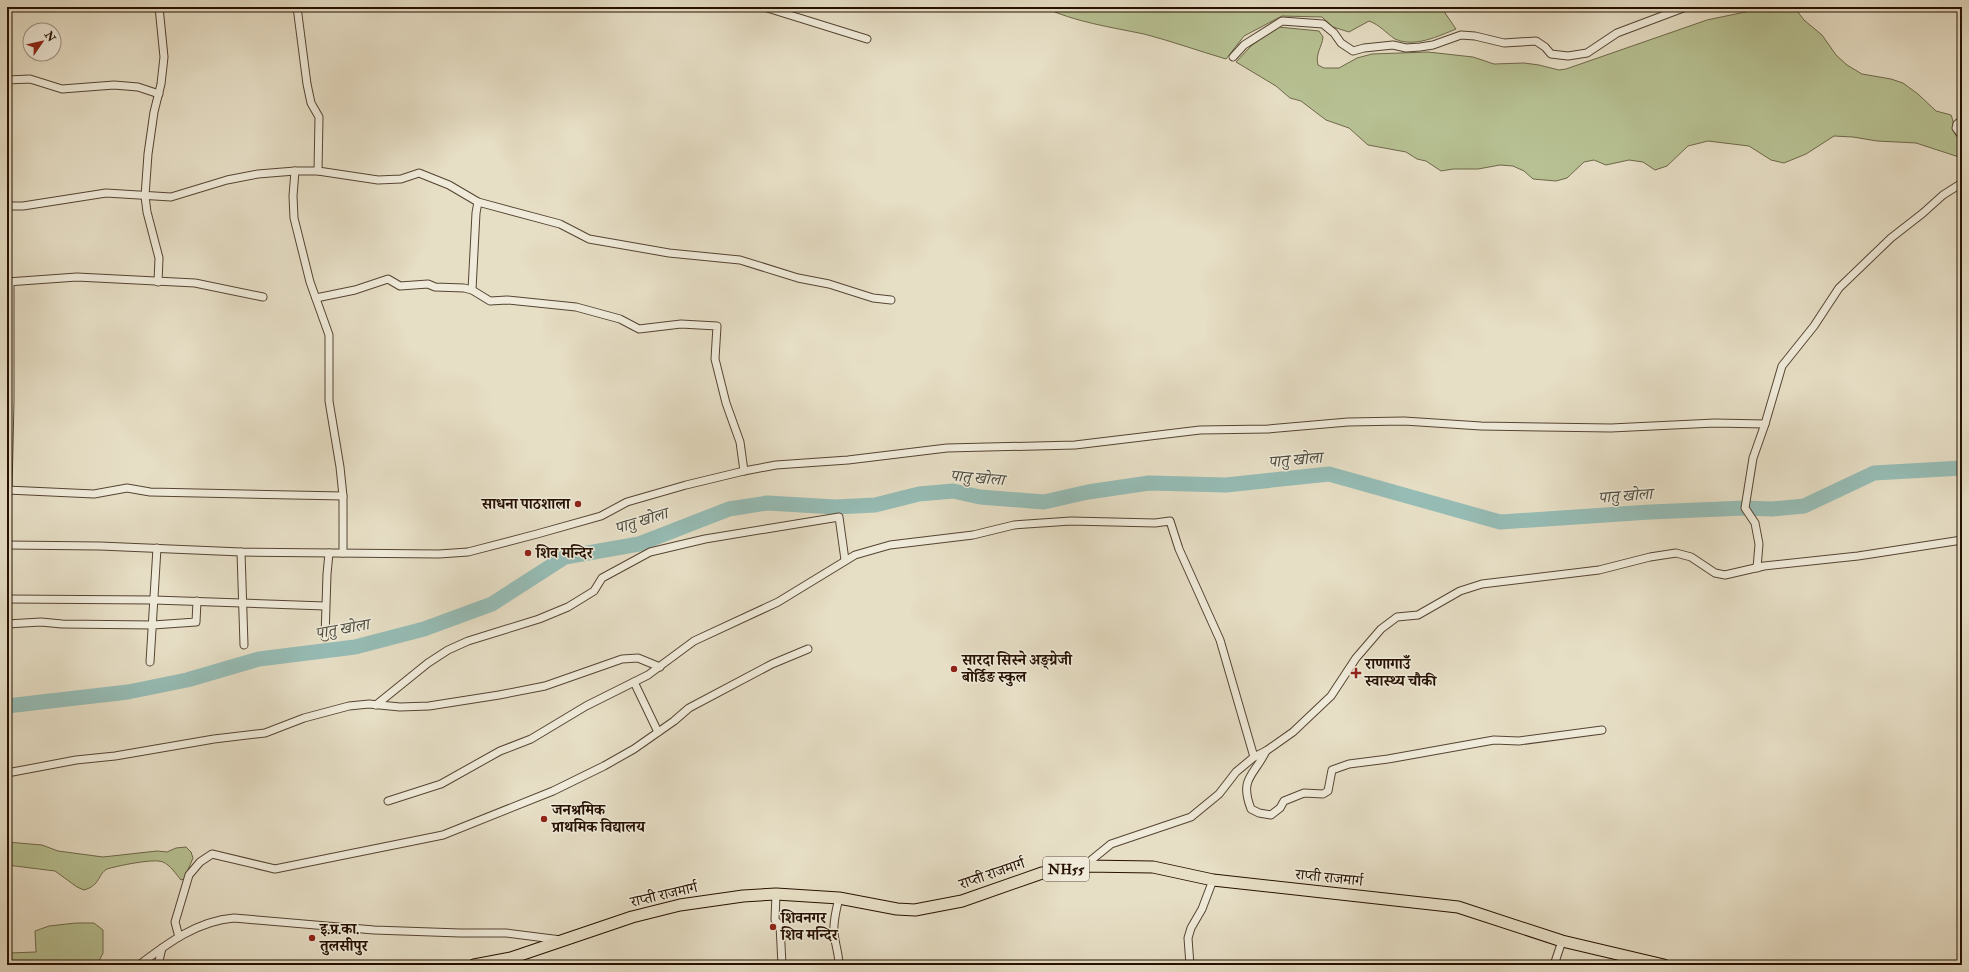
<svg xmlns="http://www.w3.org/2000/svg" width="1969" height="972" font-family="'IM FELL Double Pica','Noto Serif Devanagari',serif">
<rect width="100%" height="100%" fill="#e6dec5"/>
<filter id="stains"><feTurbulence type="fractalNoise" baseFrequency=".005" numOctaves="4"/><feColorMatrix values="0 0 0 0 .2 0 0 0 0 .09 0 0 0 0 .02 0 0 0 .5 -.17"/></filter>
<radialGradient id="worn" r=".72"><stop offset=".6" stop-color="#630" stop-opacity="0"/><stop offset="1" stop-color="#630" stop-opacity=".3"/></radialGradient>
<!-- green -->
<g fill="#b7c193" stroke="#6e684a">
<path d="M1043,7H1441L1456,29C1439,36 1414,48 1395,39C1386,33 1380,25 1369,21L1349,32L1333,27L1322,17L1282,16L1244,36L1226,59C1199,51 1171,41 1144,34C1110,27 1075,22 1043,7Z"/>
<path d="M1769,7H1794L1804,20L1822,35L1836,55L1847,65L1862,74L1891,79L1903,83L1918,94L1936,111L1951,115C1956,127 1950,132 1962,142V158L1916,143L1877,141L1853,137L1834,136L1806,154L1784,163L1771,160L1749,146L1708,141L1688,146L1667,166L1655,170L1643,162L1629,160L1606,165L1594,160L1584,162L1567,178L1556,181L1533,179L1524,171L1513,166L1500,165L1478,169H1453L1441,171L1426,161L1417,159L1406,152L1368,145L1349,128L1326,120L1301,101L1290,98L1276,86L1236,62L1251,46L1278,27L1319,31L1323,37C1322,47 1315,54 1318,65L1324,68H1339L1357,58L1372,54L1428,52L1473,57L1494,64L1524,63L1539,65L1559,70L1566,69L1707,20Z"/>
<path d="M7,842L42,845L58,851L103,857L157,851L167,852L176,848L186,847L191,852L193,858L184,879L181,880C176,874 170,865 163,862C154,858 117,866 107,869C97,875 101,885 84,890L77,887L55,871L7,865Z"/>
<polygon points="76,923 94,923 103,930 103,953 97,965 7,965 7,957 9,953 36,952 35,931 49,926"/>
</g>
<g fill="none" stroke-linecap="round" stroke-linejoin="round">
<!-- river -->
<polyline stroke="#96bcb5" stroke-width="15" points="7,706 128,692 187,680 259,659 355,647 424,629 492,604 565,557 639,544 729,509 767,503 835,507 875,505 919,494 953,491 980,497 1044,502 1088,492 1149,483 1226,485 1329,474 1500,522 1650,512 1745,508 1772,509 1804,506 1874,473 1962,468"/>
<defs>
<g id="street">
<polyline points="297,7 307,84 311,103 319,117 318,171"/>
<polyline points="764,7 867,39"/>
<polyline points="1233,57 1244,45 1282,21 1323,24 1334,33 1341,43 1353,51 1364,48 1393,45 1406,48 1420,47 1433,45 1461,35 1475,36 1504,43 1536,41 1545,47 1551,54 1568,56 1587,53 1617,33 1686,7"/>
<polyline points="7,80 30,79 62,89 114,85 138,87 159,94"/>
<polyline points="1962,120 1957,124 1956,128 1962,136"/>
<polyline points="295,171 293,196 294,218 310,282 329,335 329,401 340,467 343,496 343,553"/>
<polyline points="7,206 23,206 106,193 171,197 227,180 258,174 295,171 318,171 378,180 401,179 419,173 449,185 478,202 560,224 589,239 669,253 740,260 798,278 829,284 873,298 891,300"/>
<polyline points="7,282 77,277 195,283 263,297"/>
<polyline points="158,282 159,258 147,212 145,196 148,154 154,112 161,84 164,57 159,7"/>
<polyline points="472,290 476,213 478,202"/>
<polyline points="316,298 355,290 388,279 400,286 428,284 435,287 464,288 472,290 490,301 507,300 576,307 620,319 639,329 681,324 717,326 715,359 726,403 740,442 744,471"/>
<polyline points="7,490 94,494 127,488 150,492 343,496"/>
<polyline points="8,490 10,401 10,281"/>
<polyline points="7,545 100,546 241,552 439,554 468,552 537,534 601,516 627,502 686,485 744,471 776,465 848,460 947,448 1075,445 1200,430 1268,429 1348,422 1404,421 1481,426 1611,428 1715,423 1765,424 1782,366 1814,326 1839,288 1891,238 1923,213 1943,195 1962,183"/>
<polyline points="241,552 244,645"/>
<polyline points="1757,568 1759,544 1755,523 1745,508 1753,458 1765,424"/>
<polyline points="7,599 154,600 325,606"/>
<polyline points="7,624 41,622 62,624 153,625 196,622 197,601"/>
<polyline points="325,637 327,574 329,553"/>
<polyline points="150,662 157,548"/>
<polyline points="634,682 658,732"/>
<polyline points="376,705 428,663 448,650 468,641 539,619 568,607 594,591 602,578 650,552 705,539 839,517 845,560"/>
<path d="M1266,751C1254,776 1239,778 1251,809L1259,813L1271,815L1280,808L1284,801L1304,793L1323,794L1328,791L1332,770L1349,764L1388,759L1494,740L1519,741L1602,730"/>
<polyline points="7,773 76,760 115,756 214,739 265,733 304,718 349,706 369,704 400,707 429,706 499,695 545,686 622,659 638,658 660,667"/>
<polyline points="388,801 441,784 500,751 531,739 586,706 648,675 694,641 778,602 855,555 890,545 973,535 1014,525 1071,521 1155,523 1170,521 1179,549 1220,640 1254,757"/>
<polyline points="1084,866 1111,844 1191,817 1219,794 1236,772 1254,757 1266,751 1293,732 1331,696 1356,658 1381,629 1397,617 1418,615 1460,591 1482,584 1599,570 1650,557 1676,553 1691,557 1715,573 1725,575 1764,566 1858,556 1962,540"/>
<polyline points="776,894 775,920 780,925 782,965"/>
<polyline points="179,937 175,922 189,875 200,862 212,854 275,869 443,835 553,791 604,766 634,749 674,721 689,708 772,664 808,649"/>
<path d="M139,965C168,943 197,921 234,918L374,930L460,933H506L561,940"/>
<polyline points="158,965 162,948"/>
<path d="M839,965C839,954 835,944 834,933C833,922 836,910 839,898"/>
<polyline points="1190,965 1188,938 1191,928 1202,909 1213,880"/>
<polyline points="1554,965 1562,941"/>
</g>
<polyline id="primary" points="474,965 511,958 632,917 680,905 743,896 776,894 839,898 897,909 915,910 962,901 1042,873 1084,866 1153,867 1213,880 1458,907 1562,941 1664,965"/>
</defs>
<!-- street casing -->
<use href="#street" stroke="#554432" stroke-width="9"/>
<!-- primary casing -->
<use href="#primary" stroke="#251001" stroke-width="13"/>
<!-- street -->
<use href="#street" stroke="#efead9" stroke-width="7"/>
<!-- primary -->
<use href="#primary" stroke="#e6dec5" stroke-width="11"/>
</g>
<!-- markers -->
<g fill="#8f2418" stroke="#efead9" stroke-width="1.5">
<circle cx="578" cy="504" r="4"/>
<circle cx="528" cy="553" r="4"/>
<circle cx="954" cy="669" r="4"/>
<path d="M1354 667h4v4h4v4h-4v4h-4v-4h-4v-4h4z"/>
<circle cx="544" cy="819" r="4"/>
<circle cx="773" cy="927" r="4"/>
<circle cx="312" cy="938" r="4"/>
</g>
<g text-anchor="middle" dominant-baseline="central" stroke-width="3" stroke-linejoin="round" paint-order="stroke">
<!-- shield labels -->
<rect fill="#efead9" stroke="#625142" stroke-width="1" x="1043" y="857" width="46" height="24" rx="3"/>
<g font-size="14" font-weight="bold" fill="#251001">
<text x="1066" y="869">NH55</text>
</g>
<!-- poi labels -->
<g font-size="15" font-weight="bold" fill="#251001" stroke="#efead9" text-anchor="start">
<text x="570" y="504" text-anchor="end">साधना पाठशाला</text>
<text x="536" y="553">शिव मन्दिर</text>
<text x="962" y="660">सारदा सिस्ने अङ्ग्रेजी<tspan x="962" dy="17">बोर्डिङ स्कुल</tspan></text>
<text x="1365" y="664">राणागाउँ<tspan x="1365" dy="17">स्वास्थ्य चौकी</tspan></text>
<text x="552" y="810">जनश्रमिक<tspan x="552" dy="17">प्राथमिक विद्यालय</tspan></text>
<text x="781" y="918">शिवनगर<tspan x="781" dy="17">शिव मन्दिर</tspan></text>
<text x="320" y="929">इ.प्र.का.<tspan x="320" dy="17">तुलसीपुर</tspan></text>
</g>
<!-- street labels -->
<g font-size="15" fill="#251001" stroke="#efead9">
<text transform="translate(992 874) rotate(-19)">राप्ती राजमार्ग</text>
<text transform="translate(1329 878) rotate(6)">राप्ती राजमार्ग</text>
<text transform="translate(664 895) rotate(-13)">राप्ती राजमार्ग</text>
</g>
<!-- water labels -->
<g font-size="16" font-style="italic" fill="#4d4c40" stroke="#efead9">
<text transform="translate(1295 460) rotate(-5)">पातु खोला</text>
<text transform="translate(977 478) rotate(5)">पातु खोला</text>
<text transform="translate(1625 496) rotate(-4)">पातु खोला</text>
<text transform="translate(641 521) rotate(-17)">पातु खोला</text>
<text transform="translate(342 629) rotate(-10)">पातु खोला</text>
</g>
</g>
<!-- margin -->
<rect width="1969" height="972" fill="none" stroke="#e6dec5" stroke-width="24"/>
<rect x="8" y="8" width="1953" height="956" fill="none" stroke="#251001" stroke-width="2"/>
<rect x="12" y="12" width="1945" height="948" fill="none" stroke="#251001"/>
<!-- north arrow -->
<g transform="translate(42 42) rotate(56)"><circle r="19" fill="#efead9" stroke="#9e9383"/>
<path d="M0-3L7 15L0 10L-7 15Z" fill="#8f2418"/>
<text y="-6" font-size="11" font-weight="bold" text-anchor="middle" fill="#251001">N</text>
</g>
<rect width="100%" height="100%" filter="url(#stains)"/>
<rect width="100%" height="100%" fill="url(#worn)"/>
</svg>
